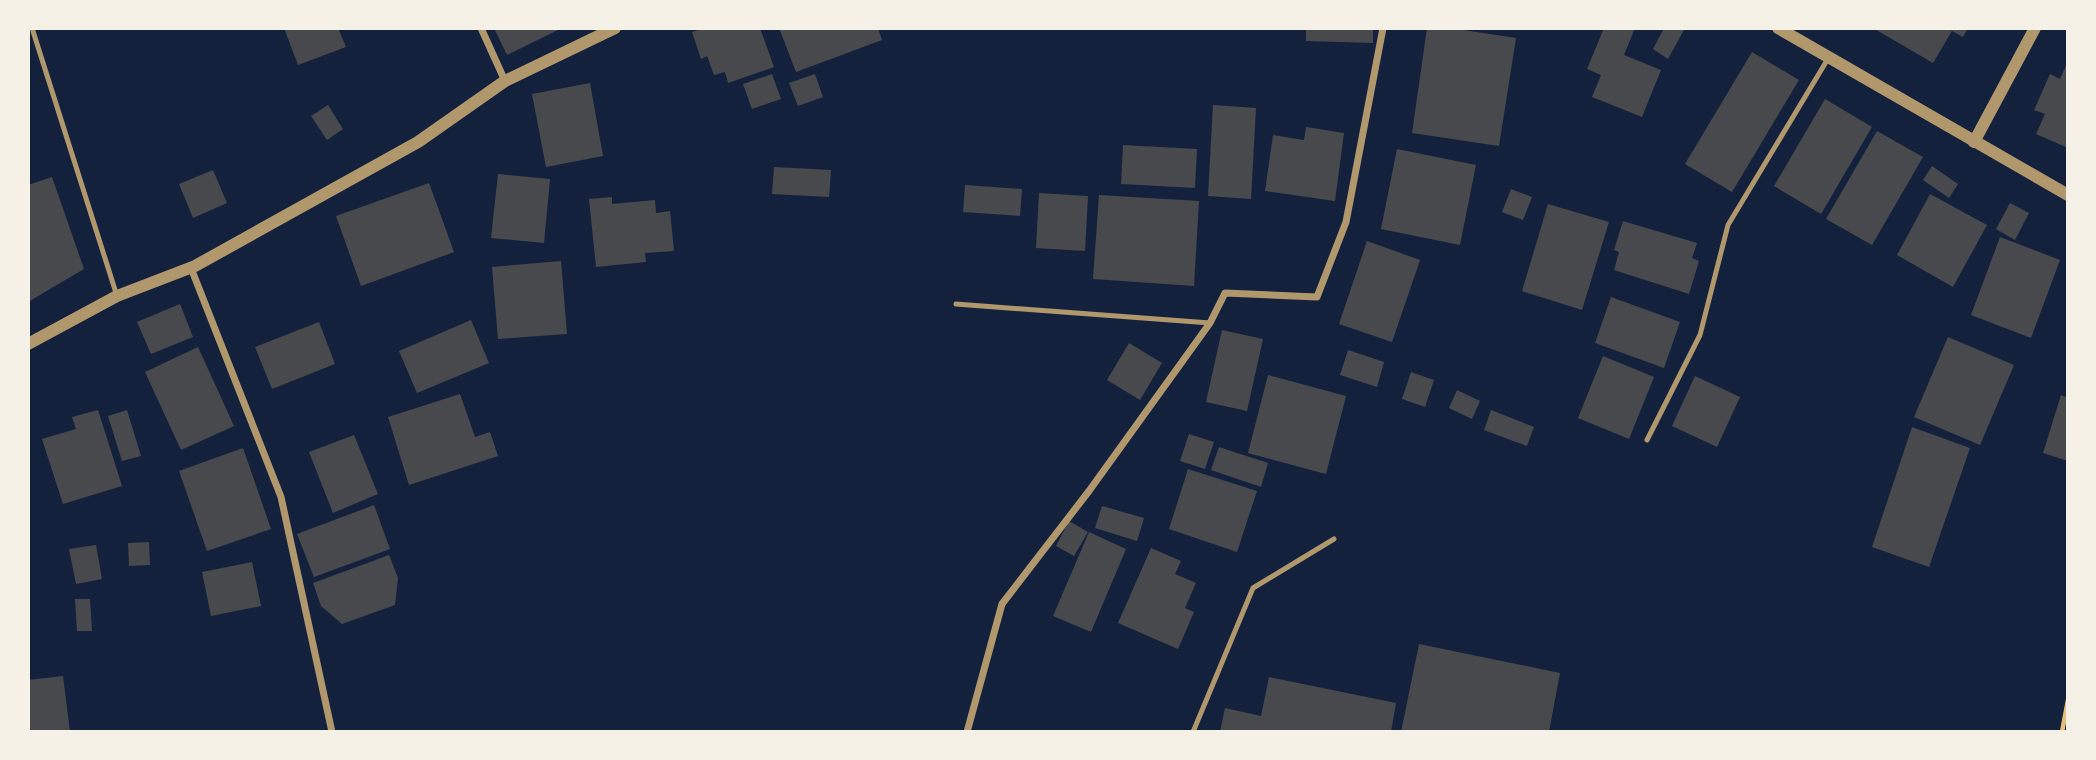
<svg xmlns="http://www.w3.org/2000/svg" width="2096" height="760" font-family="Inter,sans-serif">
<rect width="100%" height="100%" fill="#14213d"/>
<!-- building -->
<g fill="#48494c">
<polygon points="284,28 338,28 346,47 298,65"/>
<polygon points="494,28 562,28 507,55"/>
<polygon points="698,28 760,28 774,67 728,83 725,72 714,75 707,56 701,59 692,32 698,30"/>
<polygon points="779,28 878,28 882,40 796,72"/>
<polygon points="1306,28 1373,28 1373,43 1306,41"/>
<polygon points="1427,28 1450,28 1516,38 1499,146 1412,133"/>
<polygon points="1604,28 1635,28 1624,55 1661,70 1642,117 1592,97 1601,75 1587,69"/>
<polygon points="1664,28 1685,28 1668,59 1653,49"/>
<polygon points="1873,28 1968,28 1963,37 1952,31 1933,63"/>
<polygon points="1752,52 1799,80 1732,192 1685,164"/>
<polygon points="2068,61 2068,148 2036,134 2045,114 2034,110 2050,74 2060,79"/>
<polygon points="772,74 781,99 752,109 743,84"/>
<polygon points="815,74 823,97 798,106 789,83"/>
<polygon points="590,83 603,156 546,167 532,94"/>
<polygon points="1825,99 1872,127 1821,214 1774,186"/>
<polygon points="328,105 343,129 327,140 311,116"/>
<polygon points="1213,105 1256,108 1251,199 1208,196"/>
<polygon points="1306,127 1344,133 1335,201 1265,191 1273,135 1304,140"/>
<polygon points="1877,131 1923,157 1872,245 1826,219"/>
<polygon points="1123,145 1197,149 1195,188 1121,184"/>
<polygon points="1397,149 1476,165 1460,245 1381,229"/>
<polygon points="1932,166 1958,184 1949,198 1923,180"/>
<polygon points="774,167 831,170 829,197 772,194"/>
<polygon points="213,170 227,203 193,218 179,184"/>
<polygon points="498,174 550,179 544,243 491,238"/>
<polygon points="52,177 84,269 28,302 28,185"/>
<polygon points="429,183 454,252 361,286 336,216"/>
<polygon points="965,185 1022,189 1020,216 963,212"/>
<polygon points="1511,189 1532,197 1523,220 1502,212"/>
<polygon points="1039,193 1088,196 1085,251 1036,248"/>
<polygon points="1930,194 1987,225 1953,287 1897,255"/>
<polygon points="1099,195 1199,201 1194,286 1093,279"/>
<polygon points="612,197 612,204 655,200 656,213 670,211 674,251 645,253 646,262 596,267 589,199"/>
<polygon points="2010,203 2029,213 2015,240 1996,229"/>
<polygon points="1548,204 1609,222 1582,310 1522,291"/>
<polygon points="1623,221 1697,243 1692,258 1699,261 1689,294 1614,270 1619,252 1614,250"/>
<polygon points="2000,237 2060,260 2031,338 1971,315"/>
<polygon points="1367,241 1420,260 1392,342 1339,324"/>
<polygon points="561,261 567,334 498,339 492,267"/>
<polygon points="1611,297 1680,322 1664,368 1595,343"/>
<polygon points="180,304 193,337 151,354 137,322"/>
<polygon points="471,320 489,363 417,393 399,351"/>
<polygon points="319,322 335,364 272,389 255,347"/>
<polygon points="1222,330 1263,339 1247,411 1206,402"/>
<polygon points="1948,337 2014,365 1980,445 1914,417"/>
<polygon points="1129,343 1162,363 1140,400 1107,380"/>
<polygon points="198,347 234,426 181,450 145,372"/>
<polygon points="1348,350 1384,362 1377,387 1340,375"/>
<polygon points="1603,356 1654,377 1629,439 1578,418"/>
<polygon points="1411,372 1434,380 1425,407 1402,399"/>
<polygon points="1268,375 1346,396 1326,474 1248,453"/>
<polygon points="1695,376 1740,397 1717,447 1672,426"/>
<polygon points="1457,390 1480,401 1472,419 1449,408"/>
<polygon points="460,394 475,437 490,432 498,456 409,485 388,417"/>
<polygon points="2061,395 2068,398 2068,461 2043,453"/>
<polygon points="98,410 122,486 63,504 42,439 76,429 72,417"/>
<polygon points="127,410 141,456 122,461 108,416"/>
<polygon points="1491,410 1534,427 1527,446 1484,430"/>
<polygon points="1912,427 1970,448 1929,567 1872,547"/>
<polygon points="1189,434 1214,442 1205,469 1180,461"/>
<polygon points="354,435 378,494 333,513 309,452"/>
<polygon points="1219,447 1268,463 1261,487 1211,470"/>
<polygon points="243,448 271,529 207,551 179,471"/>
<polygon points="1188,469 1257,491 1237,552 1169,529"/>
<polygon points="374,505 390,549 314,577 297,534"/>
<polygon points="1102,506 1144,518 1137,541 1095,528"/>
<polygon points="1069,521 1088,532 1074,556 1056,546"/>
<polygon points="1089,532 1126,549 1091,632 1053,616"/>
<polygon points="149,542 150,565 129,566 128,543"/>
<polygon points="96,545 102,579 76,584 69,549"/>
<polygon points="1151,548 1181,561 1175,574 1196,583 1185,608 1194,612 1178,649 1118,623"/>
<polygon points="389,555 398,578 395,605 342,624 321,606 313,583"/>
<polygon points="252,562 261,606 211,616 202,572"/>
<polygon points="75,599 90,599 92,631 77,631"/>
<polygon points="1419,644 1560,673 1549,732 1401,732"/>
<polygon points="63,676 70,732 28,732 28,680"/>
<polygon points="1269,677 1396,703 1391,732 1220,732 1225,708 1261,716"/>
</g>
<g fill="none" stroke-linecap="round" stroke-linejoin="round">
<!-- path -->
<polyline stroke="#e5c07b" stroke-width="4.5" points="2062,732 2068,700"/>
<!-- service -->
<g stroke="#b1986c" stroke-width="5">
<polyline points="32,28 117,296"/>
<polyline points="956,304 1210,323"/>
<polyline points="1647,440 1700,335 1728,225 1829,57"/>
<polyline points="1193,732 1253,588 1334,539"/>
</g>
<!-- minor -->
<g stroke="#b1986c" stroke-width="7">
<polyline points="481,28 505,81"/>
<polyline points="191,268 281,497 332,732"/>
<polyline points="967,732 1002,604 1089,491 1210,323 1225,293 1317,297 1346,222 1383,28"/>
</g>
<!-- tertiary -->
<g stroke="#b1986c" stroke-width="12">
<polyline points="1778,28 2068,195"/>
<polyline points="1974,142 2035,28"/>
<polyline points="28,344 117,296 195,266 418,142 505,81 615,28"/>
</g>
</g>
<!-- border -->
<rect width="2096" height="760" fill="none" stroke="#f6f1e7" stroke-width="60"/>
</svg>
